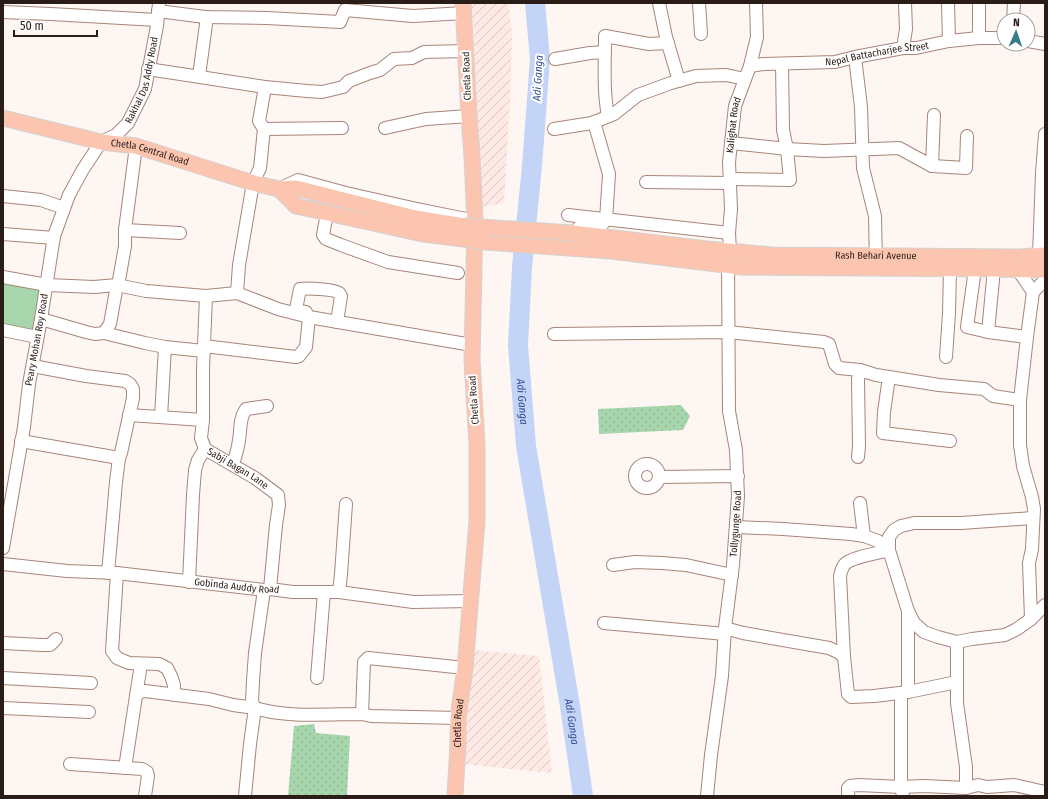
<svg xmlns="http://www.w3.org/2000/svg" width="1048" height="799" font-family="'Fira Sans Condensed',sans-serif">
<defs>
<pattern id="industrial-furrows" width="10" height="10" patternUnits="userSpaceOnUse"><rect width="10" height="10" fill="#fee9e5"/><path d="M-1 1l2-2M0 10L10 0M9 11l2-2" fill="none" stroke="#dac7c4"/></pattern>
<pattern id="grass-dots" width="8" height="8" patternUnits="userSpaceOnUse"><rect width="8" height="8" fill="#a7d6ad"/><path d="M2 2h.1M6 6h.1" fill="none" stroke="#90b794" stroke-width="1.8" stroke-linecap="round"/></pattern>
</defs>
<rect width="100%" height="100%" fill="#fef6f3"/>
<!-- industrial -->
<g fill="url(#industrial-furrows)">
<polygon points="470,3 508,3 512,33 510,103 504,203 482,207 476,107 473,23"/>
<polygon points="473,650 539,656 552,773 462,764 463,739"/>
</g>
<!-- grass -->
<g fill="url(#grass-dots)">
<polygon points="681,405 690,416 683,430 599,434 598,409"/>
<polygon points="314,724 316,733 350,736 347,796 288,796 294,726"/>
</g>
<!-- pitch -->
<polygon fill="#a7d6ad" points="3,280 44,287 35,334 3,328"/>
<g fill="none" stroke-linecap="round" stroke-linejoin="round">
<!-- river -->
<path stroke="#c4d4f6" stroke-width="20" id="s1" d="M535,3L540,59L532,166L522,267L518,345L526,446L570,706L583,796"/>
<defs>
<g id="minor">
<polyline points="659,3 666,37 679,81"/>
<polyline points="699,3 701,34"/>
<polyline points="948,3 949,41"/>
<polyline points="979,3 979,38"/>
<polyline points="158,11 205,17 267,18 340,22 345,10 413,16 464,13"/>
<polyline points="3,12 51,14 157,20"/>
<polyline points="1013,20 1014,3"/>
<polyline points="1028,41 1045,44"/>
<polyline points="903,48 906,29 905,3"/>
<polyline points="855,57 861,107 863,168 875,216 876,264"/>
<polyline points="555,59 590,53 605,52"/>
<path id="s2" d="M750,66L764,64L835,62L855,57L903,48H916L949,41L979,38H1004"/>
<polyline points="148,69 265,87 307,91 322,92 343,87 349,81 370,73 380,70 394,59 412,58 424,52 466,51"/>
<polyline points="199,76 207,17"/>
<path d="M608,116C603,90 605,63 605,36L649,44L668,43"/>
<polyline points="385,128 426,119 469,116"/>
<polyline points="264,129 342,128"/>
<polyline points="554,129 592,123 614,114 638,95 671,83 696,76 726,75 745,79"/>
<polyline points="731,143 787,149 824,151 899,148 932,166 966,168 967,136"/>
<polyline points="932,166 934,115"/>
<polyline points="730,179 790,180 787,149 783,130 782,64"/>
<polyline points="646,182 729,183"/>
<polyline points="283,187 298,180 346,193 417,209 471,220"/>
<polyline points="3,196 41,200 64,208"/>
<polyline points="327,213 323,235 326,239 341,245 388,262 458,273"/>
<polyline points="568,215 729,233"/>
<polyline points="579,227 599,228 606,220 609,174 594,122"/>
<polyline points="125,230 180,233"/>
<polyline points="3,234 54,238"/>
<polyline points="1039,255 1042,173 1045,134"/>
<polyline points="1019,264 1018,270 1033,292 1045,280"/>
<polyline points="975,269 967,327 988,332 1027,337"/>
<polyline points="3,277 47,285 94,287 117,285 146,291 206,296 237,293 278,309 309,317 472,345"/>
<polyline points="118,286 125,246 125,230 136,146"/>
<polyline points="237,293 239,265 253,183 260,168 264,129 259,121 265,87"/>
<path id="s3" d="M206,296L203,369V420L201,438L205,449L255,478L278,495L279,505L276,525L270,589"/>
<path d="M306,312L297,310L296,309L300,289C307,288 334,289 339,293C340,294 340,295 341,296L337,322"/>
<polyline points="41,319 86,332 95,334 104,333 110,324 117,285"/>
<polyline points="3,330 37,337"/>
<polyline points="988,332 994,269"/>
<polyline points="104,333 145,343 165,347 204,351"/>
<polyline points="554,334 728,332 824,342 829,344 835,364 839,368 860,370"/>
<polyline points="204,346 296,357 299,356 306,347 309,317"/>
<polyline points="946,357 949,313 950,269"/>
<polyline points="33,366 86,376 125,381 130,384 133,389 133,398 121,453 119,458 116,482 108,573"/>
<polyline points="889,377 884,412 883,433 950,441"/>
<polyline points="129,415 203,420"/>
<polyline points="161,417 165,347"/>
<polyline points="21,441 119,458"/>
<polyline points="858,457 859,446 858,379 860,370 876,375 889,377 939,385 984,389 993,396 1020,400"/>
<circle cx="647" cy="476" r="12"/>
<path d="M233,465C235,457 238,449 239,440C241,430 239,418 246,409L267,406"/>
<polyline points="659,477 738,476"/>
<polyline points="860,503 864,536"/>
<polyline points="736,527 783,529 851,534 864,536 878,541 889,550 908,611 914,623 924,632 938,637 957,642"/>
<path id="s4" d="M3,548L24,427L29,384L41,319L54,236L69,195L82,171L101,142L116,135L128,123L145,89L157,26L159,3"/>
<path id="s5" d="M3,564L67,571L117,573L264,590L270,589L293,592H339L413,602L471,601"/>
<polyline points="613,565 635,562 662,563 686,565 732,575"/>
<polyline points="117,573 112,651 117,658 129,663 159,664 167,668 171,676 174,685 174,695"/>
<polyline points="189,582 193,495 195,470 198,460 205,449"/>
<path d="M264,590L255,653L253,681L252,702L255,708C285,718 330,714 362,714L371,716L458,718"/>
<polyline points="339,592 341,574 346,504"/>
<polyline points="908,614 908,692"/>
<polyline points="1031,619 1029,563 1032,549 1034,509 1032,497 1023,466 1020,445 1020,400 1027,337 1033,292"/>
<polyline points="604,623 725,634"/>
<polyline points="725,628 743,633 829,648 838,652 844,657 848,694 851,697 874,696 908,692 957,682"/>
<polyline points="3,643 42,645 50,645 56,639"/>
<path d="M844,657L840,576C841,572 842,567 845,564C852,557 879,553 889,550V537L894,530L901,526L914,523H961L1033,518"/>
<polyline points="3,678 91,683"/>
<polyline points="317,678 324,592"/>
<polyline points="901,693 901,787 903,796"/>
<polyline points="136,696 141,664"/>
<polyline points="3,708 89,712"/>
<polyline points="362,714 364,662 368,658 465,668"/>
<polyline points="70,764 142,769 147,772 148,776 145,796"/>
<polyline points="125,768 136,696 139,692 145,691 209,699 233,705 255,708 250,744 245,796"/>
<polyline points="966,788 978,785 987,787 1014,785 1045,792"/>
<path id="s6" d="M707,796L711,755L722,676L725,628L733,565L738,496L736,450L729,411L728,265L730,251L729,233L731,209L729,162L735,106L750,66L757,37L756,3"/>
<polyline points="848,796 848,788 850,786 859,785 901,787 924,786 966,788 966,767 957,703 957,642 972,639 1005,635 1017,629 1031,619 1045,605"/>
</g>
<g id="major">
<path id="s7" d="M3,118L101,142L136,146L253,183L279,189L296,188L415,218L464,226"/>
<polyline points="279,189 296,206 423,234 464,239"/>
<path id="s8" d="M572,233L707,249L772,255L1020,257L1045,255"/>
<polyline points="485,242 611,251 741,267 994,269 1045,270"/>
<path id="s9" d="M455,796L458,744V718L465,668L477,521V445L472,360L475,221L472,157L469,116L463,3"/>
</g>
</defs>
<!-- minor casing -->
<use href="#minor" stroke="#a88579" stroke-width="14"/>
<!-- major casing -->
<use href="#major" stroke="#d4d2d1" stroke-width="17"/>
<!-- minor -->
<use href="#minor" stroke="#fff" stroke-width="12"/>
<!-- major -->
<use href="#major" stroke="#fbc5af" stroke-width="15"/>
<defs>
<g id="major-bridge">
<polyline points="464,226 572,233"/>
<polyline points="464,239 485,242"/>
</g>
</defs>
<!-- major-bridge casing -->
<use href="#major-bridge" stroke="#d4d2d1" stroke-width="17" stroke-linecap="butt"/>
<!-- major-bridge -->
<use href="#major-bridge" stroke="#fbc5af" stroke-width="15"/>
</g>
<g text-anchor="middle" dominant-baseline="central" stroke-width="4" stroke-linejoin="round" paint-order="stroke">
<!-- street labels -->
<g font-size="10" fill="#2a1c17" stroke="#fff">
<text stroke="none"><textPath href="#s2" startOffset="128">Nepal Battacharjee Street</textPath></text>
<text transform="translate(467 76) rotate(-92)">Chetla Road</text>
<text stroke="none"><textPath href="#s4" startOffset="501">Rakhal Das Addy Road</textPath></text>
<text stroke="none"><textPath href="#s6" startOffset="674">Kalighat Road</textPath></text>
<text stroke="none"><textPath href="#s7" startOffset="151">Chetla Central Road</textPath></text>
<text stroke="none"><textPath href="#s8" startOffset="305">Rash Behari Avenue</textPath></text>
<text stroke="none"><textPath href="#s4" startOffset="211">Peary Mohan Roy Road</textPath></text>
<text transform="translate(474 400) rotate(-94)">Chetla Road</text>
<text stroke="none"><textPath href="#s3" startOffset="192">Sabji Bagan Lane</textPath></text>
<text stroke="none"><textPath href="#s6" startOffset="274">Tollygunge Road</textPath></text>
<text stroke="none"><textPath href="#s5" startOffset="235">Gobinda Auddy Road</textPath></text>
<text stroke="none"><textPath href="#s9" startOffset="73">Chetla Road</textPath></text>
</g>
<!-- water labels -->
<g font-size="11" font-style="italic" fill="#334f91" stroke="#fff">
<text transform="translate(538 78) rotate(-87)">Adi Ganga</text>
<text stroke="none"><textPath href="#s1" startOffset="400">Adi Ganga</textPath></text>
<text stroke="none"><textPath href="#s1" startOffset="724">Adi Ganga</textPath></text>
</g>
</g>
<!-- border -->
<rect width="1048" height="799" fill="none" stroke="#2a1c17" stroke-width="8"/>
<!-- north arrow -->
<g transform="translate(1016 32) rotate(2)"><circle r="19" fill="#ffffff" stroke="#aaa4a2"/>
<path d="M0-3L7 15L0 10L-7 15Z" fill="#387d8b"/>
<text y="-6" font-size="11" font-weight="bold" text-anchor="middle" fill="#2a1c17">N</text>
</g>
<!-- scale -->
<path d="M14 30v6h83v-6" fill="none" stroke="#2a1c17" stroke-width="2"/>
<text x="20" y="30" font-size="12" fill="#2a1c17" stroke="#ffffff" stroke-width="3" paint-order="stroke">50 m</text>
</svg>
